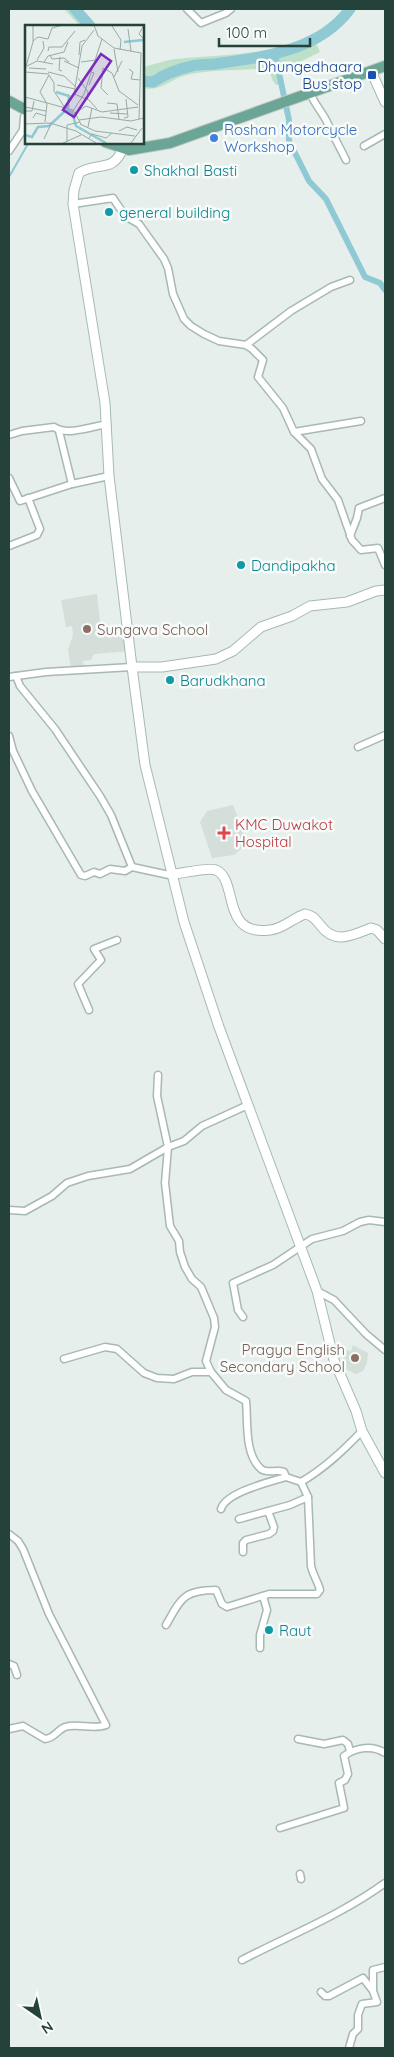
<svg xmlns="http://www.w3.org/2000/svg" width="394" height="2057" font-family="Quicksand,sans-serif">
<rect width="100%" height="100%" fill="#e6efeb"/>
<!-- built -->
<g fill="#d4dfda">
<polygon points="97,594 101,631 128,633 131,651 94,654 91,660 83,661 84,668 71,669 68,650 73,635 72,626 66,627 61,600"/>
<polygon points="233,805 248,843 234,855 212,858 200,822 207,811"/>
<polygon points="353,1345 368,1353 367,1363 363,1371 356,1374 340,1367 346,1350 351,1351"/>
</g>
<!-- green -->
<g fill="#bfe0c8">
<polygon points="64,9 81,9 95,26 80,26"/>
<path d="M312,34L320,52L283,70L280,75L284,83L276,85L273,81L268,68C241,71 208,69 183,76C169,81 158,92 143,88V67C154,65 164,60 176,59C223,54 270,57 312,34Z"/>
</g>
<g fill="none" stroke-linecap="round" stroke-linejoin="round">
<!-- stream -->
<polyline stroke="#8ec9d4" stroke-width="2" points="9,177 29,142"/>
<!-- canal -->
<polyline stroke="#8ec9d4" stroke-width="6" points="275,54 289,120 289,141 309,181 326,199 365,277 380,283 385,290"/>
<!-- river -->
<g stroke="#8ec9d4" stroke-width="11">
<polyline points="75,9 90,26"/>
<path d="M142,81L153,82C165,74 178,69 192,66C199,64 208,65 215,64C264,57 319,51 350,9"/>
</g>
<defs>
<g id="minor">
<polyline points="187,9 201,23 226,13 231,9"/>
<path d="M310,93C315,105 323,113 328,124C334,137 340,148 346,160"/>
<polyline points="364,146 385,134"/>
<polyline points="9,151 23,130 24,117 26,114"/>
<polyline points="73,204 113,198 125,216 139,224 164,259 168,268 173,294 184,319 191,326 204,334 219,341 246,345 252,349 263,360 258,377 283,408 294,432 311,449 322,479 338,500 352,540 361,550 378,548 385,565"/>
<polyline points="246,345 291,311 331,287 350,280"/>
<polyline points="59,431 72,484"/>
<polyline points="294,432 361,421"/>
<path d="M9,435L22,431L54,427C67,436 91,427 107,424"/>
<polyline points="9,478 20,501 72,484 109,476"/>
<polyline points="350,536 357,518 359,508 385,498"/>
<polyline points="9,546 37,535 40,529 28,498"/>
<polyline points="16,676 20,686 55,729 100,796 111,815 132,867"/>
<polyline points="9,677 46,672 132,667"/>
<polyline points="9,736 13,751 32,791 81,875 85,876 94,872 100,874 110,869 125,871 132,867 169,875 174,874"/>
<polyline points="358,747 385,735"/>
<polyline points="89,1010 78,984 101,960 94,949 117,940"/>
<path d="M158,1075L157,1096L168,1147L165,1183L170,1226L179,1241L180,1252L185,1267L192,1279L201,1287L214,1318L215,1327L206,1361L211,1372L226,1390L246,1401C248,1421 244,1454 261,1469C267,1474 277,1469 284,1472L286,1477L301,1482C325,1468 343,1451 362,1431"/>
<polyline points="9,1210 25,1211 52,1196 67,1183 88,1176 130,1169 168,1147 184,1141 202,1126 248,1105"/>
<polyline points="317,1291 334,1300 366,1334 385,1350"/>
<polyline points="243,1317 238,1310 233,1283 273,1265 312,1239 343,1231 360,1222 369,1220 385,1222"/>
<polyline points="64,1359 105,1347 117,1349 144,1373 157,1378 174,1379 192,1372 211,1372"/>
<path d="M221,1509C226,1492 270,1482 286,1477"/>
<polyline points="239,1519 290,1505 308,1497"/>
<path d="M9,1534L18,1541L23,1549L49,1614L106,1725C93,1730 78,1723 65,1727C57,1730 55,1738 45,1739L23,1726L9,1729"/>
<polyline points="243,1552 243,1543 246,1540 269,1534 273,1531 274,1527 268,1511"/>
<path d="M166,1625C181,1599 183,1590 216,1590L222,1604L227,1607L269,1594H317L320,1590C318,1582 313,1575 311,1566L308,1497L301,1482"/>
<polyline points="260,1648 260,1635 267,1610 263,1596"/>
<polyline points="9,1664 14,1666 17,1675"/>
<polyline points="298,1739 324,1744 343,1740 348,1744 350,1751"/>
<path d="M280,1828L344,1808L339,1783L345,1780L348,1774L344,1756C356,1747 373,1745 385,1753"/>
<polyline points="300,1874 301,1879"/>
<path d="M242,1960C290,1935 341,1915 385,1883"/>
<polyline points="321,1992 325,1996 329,1996 363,1978 373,1991 373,1970 385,1967"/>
<polyline points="349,2048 353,2034 358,2029 358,2015 362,2004 377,2002 373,1991"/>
</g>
<g id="tertiary">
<polyline points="132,667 162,667 216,659 233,651 261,627 292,616 310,606 347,602 376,591 385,590"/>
<path d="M174,874C184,873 208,867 216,870C239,880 220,937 270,930C283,929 293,918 305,914C314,916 315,919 321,926C335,945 353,935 371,928L377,930L385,939"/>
</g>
<g id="secondary">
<polyline points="371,71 385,102"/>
<path d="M123,148C113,174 97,161 79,173L74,190L73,204L105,403L109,476L132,667L145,765L184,922L219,1027L317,1291L334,1360L356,1411L362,1431L385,1473"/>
</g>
<g id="primary">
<polyline points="9,101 26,110"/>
<polyline points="105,142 129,150 170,143 385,66"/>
</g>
</defs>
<!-- minor casing -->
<use href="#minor" stroke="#a8b8b2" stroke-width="9"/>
<!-- tertiary casing -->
<use href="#tertiary" stroke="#a8b8b2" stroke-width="11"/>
<!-- secondary casing -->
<use href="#secondary" stroke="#a4bbb3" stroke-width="11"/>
<!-- primary casing -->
<use href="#primary" stroke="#c2cac8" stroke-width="12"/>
<!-- minor -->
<use href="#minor" stroke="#fff" stroke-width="6"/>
<!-- tertiary -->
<use href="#tertiary" stroke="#fff" stroke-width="9"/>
<!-- secondary -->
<use href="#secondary" stroke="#fff" stroke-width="9"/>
<!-- primary -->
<use href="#primary" stroke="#6aa596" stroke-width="10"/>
</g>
<!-- markers -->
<rect fill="#1a4fb4" stroke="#f7fbf9" stroke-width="2" x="367" y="70" width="10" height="10" rx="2.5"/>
<circle fill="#3f7fe0" stroke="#f7fbf9" stroke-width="2" cx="214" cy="138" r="5"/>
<g fill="#0f9aa8" stroke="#f7fbf9" stroke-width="2">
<circle cx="134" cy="170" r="5"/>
<circle cx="109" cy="212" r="5"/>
<circle cx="241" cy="565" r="5"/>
<circle cx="170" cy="680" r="5"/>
<circle cx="269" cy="1630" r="5"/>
</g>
<g fill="#8d6e63" stroke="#f7fbf9" stroke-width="2">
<circle cx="87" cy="629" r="5"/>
<circle cx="355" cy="1358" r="5"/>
</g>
<path fill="#e0444e" stroke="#f7fbf9" stroke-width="2" d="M221.5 825.5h5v5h5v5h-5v5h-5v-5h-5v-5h5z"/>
<g text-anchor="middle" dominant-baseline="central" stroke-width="5" stroke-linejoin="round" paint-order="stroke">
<!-- transit labels -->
<g font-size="15" fill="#164399" stroke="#f7fbf9" text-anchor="end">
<text x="362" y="66">Dhungedhaara<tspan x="362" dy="17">Bus stop</tspan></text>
</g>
<!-- shop labels -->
<g font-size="15" fill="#366cbe" stroke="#f7fbf9" text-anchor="start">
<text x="224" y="129">Roshan Motorcycle<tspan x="224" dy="17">Workshop</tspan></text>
</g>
<!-- culture labels -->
<g font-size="15" fill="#0d838f" stroke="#f7fbf9" text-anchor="start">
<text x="144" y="170">Shakhal Basti</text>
<text x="119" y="212">general building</text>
<text x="251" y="565">Dandipakha</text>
<text x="180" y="680">Barudkhana</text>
<text x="279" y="1630">Raut</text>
</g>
<!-- education labels -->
<g font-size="15" fill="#785e54" stroke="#f7fbf9" text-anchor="start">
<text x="97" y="629">Sungava School</text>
<text x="345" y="1349" text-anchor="end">Pragya English<tspan x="345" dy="17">Secondary School</tspan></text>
</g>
<!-- health labels -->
<g font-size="15" fill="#be3a42" stroke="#f7fbf9" text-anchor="start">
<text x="235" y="824">KMC Duwakot<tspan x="235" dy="17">Hospital</tspan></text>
</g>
</g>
<!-- overview -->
<g transform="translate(25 25)">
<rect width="119" height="119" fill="#e6efeb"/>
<path fill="none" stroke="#8ec9d4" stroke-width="2.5" d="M99,17L118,15M31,67L44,71L43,83M0,110L7,112L13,102L24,101L41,85L47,87L51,101L81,118"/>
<path fill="none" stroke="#98aaa4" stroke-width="1" d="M69,0L73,11L89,23L116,28L114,94M119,0L114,9L119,14M87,1L96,15L95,25M103,4L106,26M69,5L57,21L49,69L64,75L72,84M8,16L13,12L23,14L27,3L38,0M89,24L93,47M23,26L24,22H37L50,6M25,30L27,34L39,33L44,37M54,30L55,17L60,15M35,32L34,45L37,46M12,35L19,23L18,16M39,36L54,43M19,37L23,31L39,27L43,17M56,37L71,35M2,41L12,36L28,39M4,43L21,44M104,44L108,47L106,54L115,55M0,45L8,17V0M0,47L24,49M23,47L39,51L50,61M89,52L97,36M53,53L63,67L62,74M32,60L50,64M64,60L69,48L66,47M83,70L76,63L78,43L87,48L94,66L113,80M0,72L48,85L56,99M82,78L92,79L94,94M22,79L15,67L24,50L29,58V66L40,83M0,82L21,86M1,86H7L9,76M48,86L59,69L77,14M50,88L61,81L77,87L113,82M85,88L102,89M8,93L11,88L21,91M99,93L103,92L101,74M54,95L76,92L106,96L119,93M20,97L22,79M0,99L25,98L51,106L71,118M55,99L70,106L110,111M63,102L67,83M94,106L102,102L112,105M64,113L67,109L81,113L87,108M19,114L26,99M42,117V100L55,97M38,118L56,110M106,118L117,103"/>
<path fill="#7b2cbf" fill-opacity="0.15" stroke="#7b2cbf" stroke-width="2.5" d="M76,29L86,36L49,92L38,85Z"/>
<rect width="119" height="119" fill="none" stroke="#24423a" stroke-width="2.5"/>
</g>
<!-- border -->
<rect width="394" height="2057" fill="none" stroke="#24423a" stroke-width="20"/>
<!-- north arrow -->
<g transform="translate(40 2017) rotate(146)" stroke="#f7fbf9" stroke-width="4" paint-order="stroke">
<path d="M0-4L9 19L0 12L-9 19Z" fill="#24423a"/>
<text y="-8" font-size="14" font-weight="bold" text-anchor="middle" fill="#24423a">N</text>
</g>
<!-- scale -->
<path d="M219 38v8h91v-8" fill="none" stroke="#24423a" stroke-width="2.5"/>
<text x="226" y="38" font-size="15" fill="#24423a" stroke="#f7fbf9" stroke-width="4" paint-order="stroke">100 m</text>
</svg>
